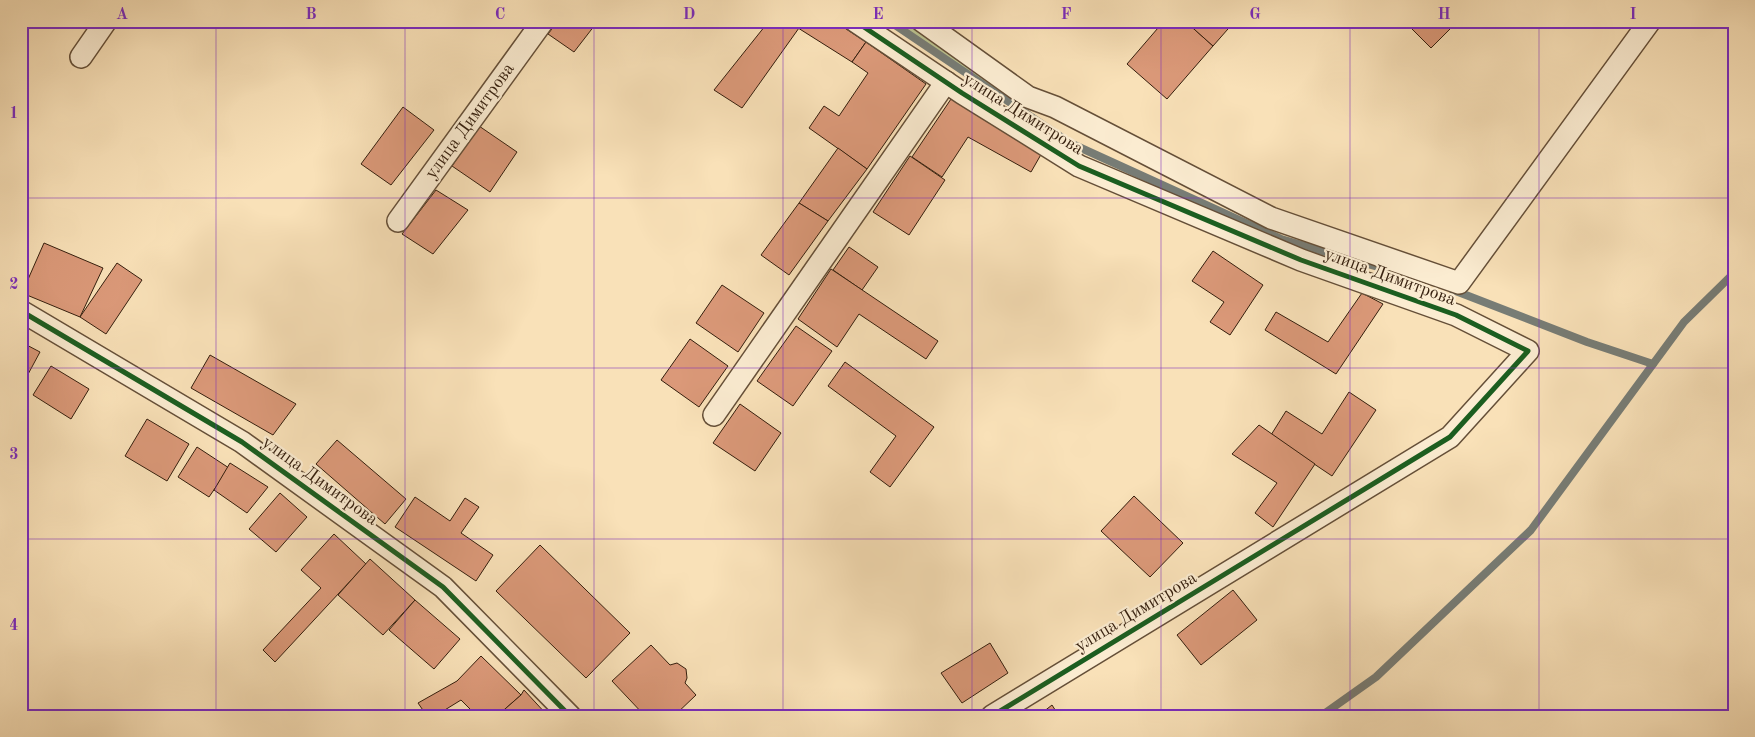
<svg xmlns="http://www.w3.org/2000/svg" width="1755" height="737" font-family="'Old Standard TT',serif">
<rect width="100%" height="100%" fill="#f9e1b8"/>
<filter id="stains"><feTurbulence type="fractalNoise" baseFrequency=".004" numOctaves="4"/><feColorMatrix values="0 0 0 0 .2 0 0 0 0 .09 0 0 0 0 .02 0 0 0 .5 -.17"/></filter>
<radialGradient id="worn" r=".72"><stop offset=".6" stop-color="#630" stop-opacity="0"/><stop offset="1" stop-color="#630" stop-opacity=".3"/></radialGradient>
<!-- green -->
<polygon fill="#bbc390" stroke="#78704e" points="894,21 915,21 1016,94 1011,101"/>
<g fill="none" stroke-linecap="round" stroke-linejoin="round">
<!-- stream -->
<g stroke="#777c75" stroke-width="8">
<polyline points="889,21 1070,143 1281,239 1392,271"/>
<polyline points="1453,290 1587,342 1653,364"/>
<polyline points="1321,716 1376,677 1531,530 1684,322 1734,273"/>
</g>
</g>
<!-- building -->
<g fill="#db9979" stroke="#341e0d">
<polygon points="558,21 598,21 574,52 548,34"/>
<polygon points="769,21 787,21 799,28 742,108 714,90"/>
<polygon points="787,21 834,21 866,42 852,62"/>
<polygon points="1164,21 1185,21 1213,46 1167,99 1127,64"/>
<polygon points="1185,21 1235,21 1213,46"/>
<polygon points="1404,21 1443,21 1451,28 1431,48"/>
<polygon points="866,42 926,84 867,169 809,128 824,106 839,116 868,73 852,62"/>
<polygon points="951,99 1043,151 1031,172 968,137 942,177 912,157"/>
<polygon points="403,107 434,130 391,185 361,164"/>
<polygon points="479,126 517,152 490,192 452,166"/>
<polygon points="838,148 867,169 828,221 799,203"/>
<polygon points="910,156 945,180 909,235 873,212"/>
<polygon points="436,190 468,210 433,254 402,234"/>
<polygon points="799,203 828,221 789,275 761,255"/>
<polygon points="44,243 103,268 80,317 22,293"/>
<polygon points="849,247 878,267 862,290 833,270"/>
<polygon points="1213,251 1263,285 1230,335 1210,322 1224,302 1192,281"/>
<polygon points="117,263 142,280 106,334 80,317"/>
<polygon points="831,269 938,341 926,359 859,314 837,347 798,319"/>
<polygon points="722,285 764,313 738,352 696,323"/>
<polygon points="1362,293 1383,304 1336,374 1265,330 1276,312 1328,342"/>
<polygon points="796,326 832,351 793,406 757,381"/>
<polygon points="690,339 728,366 699,407 661,380"/>
<polygon points="21,342 40,352 26,378 21,376"/>
<polygon points="210,355 296,404 273,435 191,388"/>
<polygon points="845,362 934,427 890,487 870,472 896,436 828,386"/>
<polygon points="51,366 89,389 71,419 33,395"/>
<polygon points="1349,392 1376,410 1332,476 1271,435 1286,411 1322,434"/>
<polygon points="740,404 781,433 755,471 713,443"/>
<polygon points="147,419 189,444 167,481 125,456"/>
<polygon points="1259,425 1315,464 1273,527 1255,513 1277,483 1232,454"/>
<polygon points="337,440 406,499 385,524 316,464"/>
<polygon points="197,447 229,468 209,497 178,477"/>
<polygon points="230,463 268,487 247,513 214,490"/>
<polygon points="280,493 307,517 276,552 249,529"/>
<polygon points="1134,496 1183,543 1150,577 1101,531"/>
<polygon points="415,497 450,521 465,498 479,507 461,533 493,555 476,581 395,527"/>
<polygon points="334,534 366,564 275,662 263,650 321,588 301,570"/>
<polygon points="540,545 630,633 586,678 496,591"/>
<polygon points="370,559 415,600 383,635 338,595"/>
<polygon points="1233,590 1257,620 1201,665 1177,635"/>
<polygon points="415,600 460,639 434,669 389,630"/>
<polygon points="990,643 1008,673 962,703 941,673"/>
<polygon points="651,645 670,665 677,663 686,669 687,678 685,683 696,695 674,716 645,716 612,681"/>
<polygon points="481,656 521,695 497,716 477,716 461,700 435,716 427,716 418,703 457,681"/>
<polygon points="524,690 548,716 497,716 521,695"/>
<polygon points="1052,705 1059,716 1038,716"/>
</g>
<g fill="none" stroke-linecap="round" stroke-linejoin="round">
<defs>
<g id="street">
<polyline points="855,21 962,93 1079,166 1301,260 1456,315 1528,351 1450,437 992,716"/>
<polyline points="922,21 1028,97 1055,107 1271,218 1459,283 1650,21"/>
<polyline points="81,57 106,21"/>
<polyline points="398,221 543,21"/>
<polyline points="21,311 242,442 443,587 570,716"/>
<polyline points="714,415 946,82"/>
</g>
</defs>
<!-- street casing -->
<use href="#street" stroke="#654f38" stroke-width="24"/>
<!-- street -->
<use href="#street" stroke="#fbecd1" stroke-width="21"/>
<defs>
<g id="cycleway">
<polyline points="855,21 962,93 1079,166 1301,260 1456,315 1528,351 1450,437 992,716"/>
<polyline points="21,311 242,442 443,587 570,716"/>
</g>
</defs>
<!-- cycleway casing -->
<use href="#cycleway" stroke="#fbecd1" stroke-width="8"/>
<!-- cycleway -->
<use href="#cycleway" stroke="#1b5e20" stroke-width="5"/>
</g>
<!-- grid -->
<path fill="none" stroke="#7b2cbf" stroke-width="1" stroke-opacity="0.55" d="M216,21V716M405,21V716M594,21V716M783,21V716M972,21V716M1161,21V716M1350,21V716M1539,21V716M21,198H1734M21,368H1734M21,539H1734"/>
<g text-anchor="middle" dominant-baseline="central" stroke-width="4.5" stroke-linejoin="round" paint-order="stroke">
<!-- street labels -->
<g font-size="18" fill="#341e0d" stroke="#fbecd1">
<text transform="translate(1023 114) rotate(32)">улица Димитрова</text>
<text transform="translate(470 121) rotate(-54)">улица Димитрова</text>
<text transform="translate(1390 277) rotate(20)">улица Димитрова</text>
<text transform="translate(320 481) rotate(36)">улица Димитрова</text>
<text transform="translate(1136 612) rotate(-31)">улица Димитрова</text>
</g>
</g>
<!-- margin -->
<rect width="1755" height="737" fill="none" stroke="#f9e1b8" stroke-width="55"/>
<rect x="28" y="28" width="1700" height="682" fill="none" stroke="#7b2cbf" stroke-width="2"/>
<g font-size="16" text-anchor="middle" font-weight="bold" fill="#7b2cbf">
<text x="122" y="19">A</text>
<text x="311" y="19">B</text>
<text x="500" y="19">C</text>
<text x="689" y="19">D</text>
<text x="878" y="19">E</text>
<text x="1066" y="19">F</text>
<text x="1255" y="19">G</text>
<text x="1444" y="19">H</text>
<text x="1633" y="19">I</text>
<text x="14" y="118">1</text>
<text x="14" y="289">2</text>
<text x="14" y="459">3</text>
<text x="14" y="630">4</text>
</g>
<rect width="100%" height="100%" filter="url(#stains)"/>
<rect width="100%" height="100%" fill="url(#worn)"/>
</svg>
